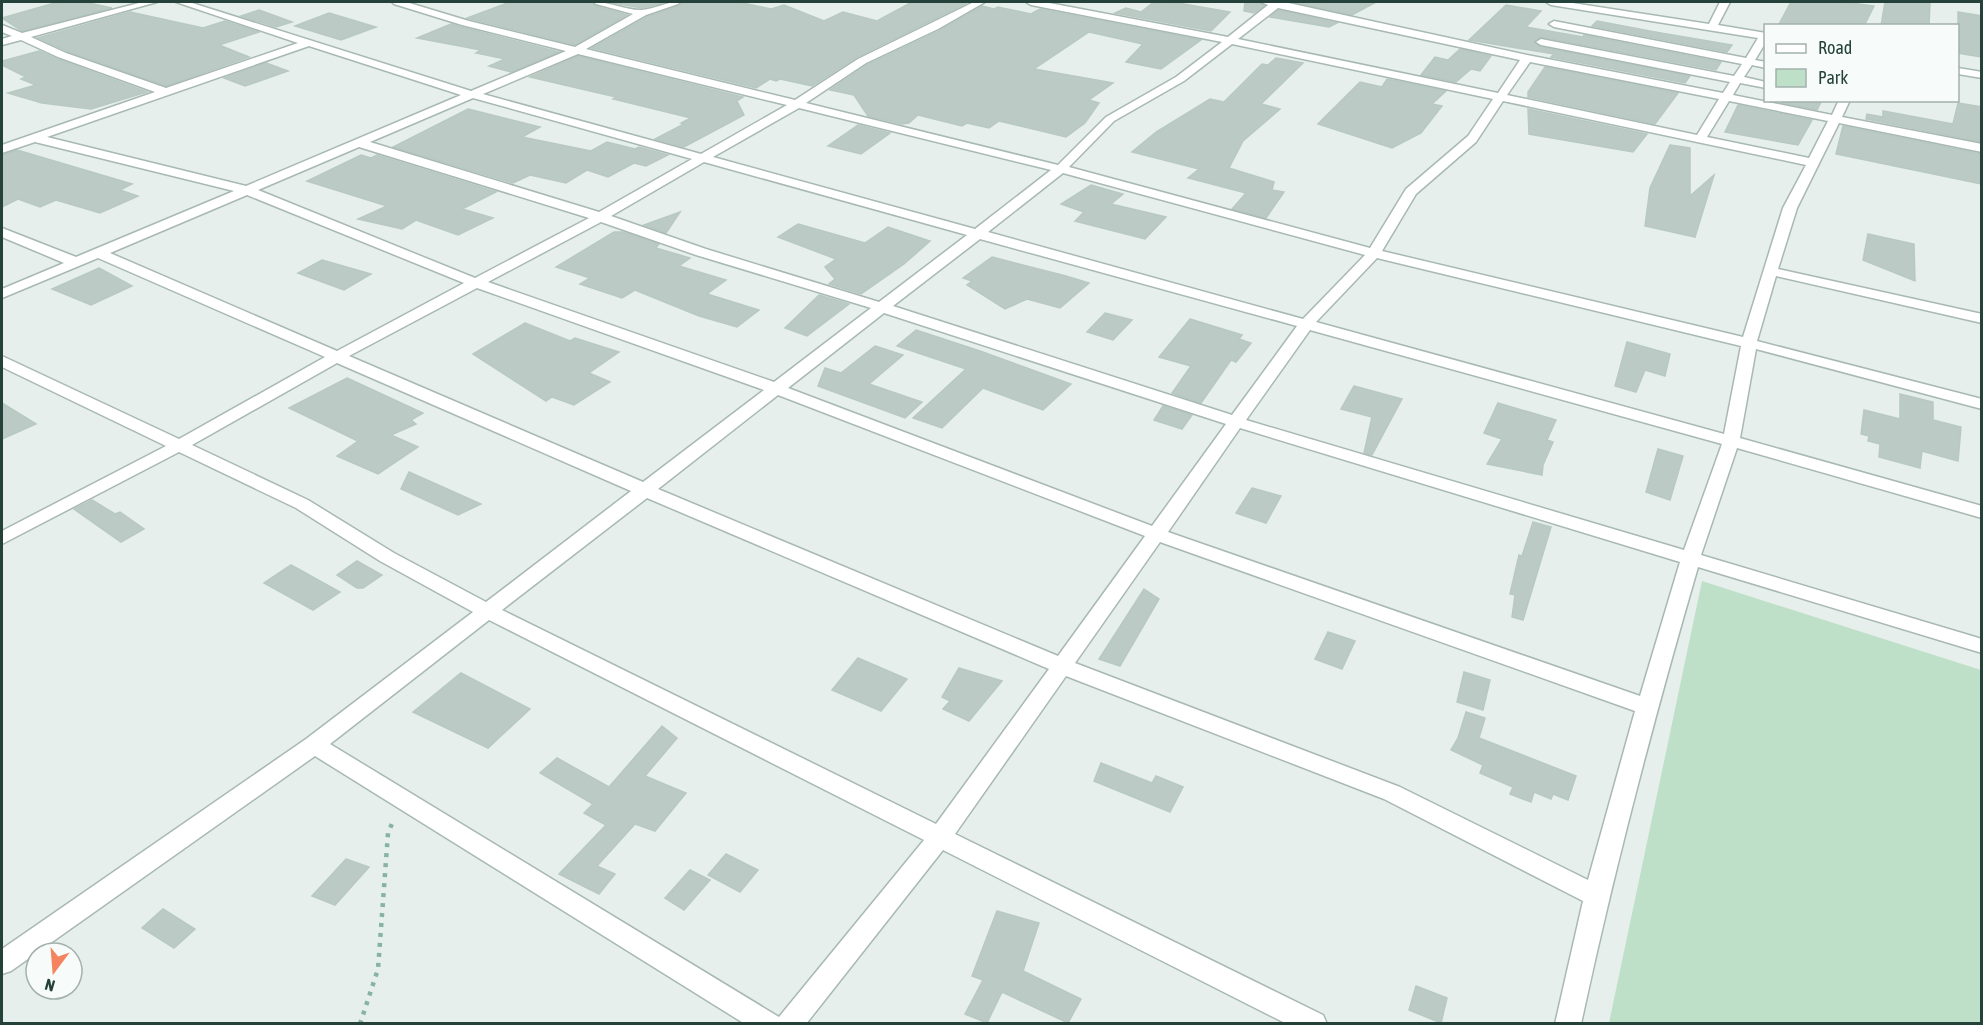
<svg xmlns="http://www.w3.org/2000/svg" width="1983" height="1025" font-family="'Asap Condensed',sans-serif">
<rect width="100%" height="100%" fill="#e6efeb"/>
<!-- green -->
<polygon fill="#bfe0c8" points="1702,581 1981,670 1981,1023 1609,1023"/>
<!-- building -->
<g fill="#bbcac4" stroke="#b8c9c2" stroke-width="1.5">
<polygon points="58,2 84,2 112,8 22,31 2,18"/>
<polygon points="510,2 592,2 595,6 627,15 575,45 467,18"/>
<polygon points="608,2 667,2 642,8"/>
<polygon points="682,2 738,2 771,9 784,5 824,21 843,12 877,21 912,2 967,3 857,57 812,86 780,79 776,81 770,79 756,88 592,48 647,17 679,6"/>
<polygon points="1154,2 1172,2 1230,12 1211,31 1115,13 1126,8 1141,12"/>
<polygon points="1245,2 1259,2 1264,6 1254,13 1244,11"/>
<polygon points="1292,2 1376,2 1352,15"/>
<polygon points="1791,2 1844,2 1874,6 1864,26 1778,26"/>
<polygon points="1885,2 1930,2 1929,26 1881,26"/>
<polygon points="1506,5 1541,11 1526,27 1583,37 1584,35 1721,62 1716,70 1541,37 1534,41 1541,47 1690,76 1685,83 1551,57 1554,54 1469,40"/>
<polygon points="982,6 994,9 998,7 1031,14 1040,9 1201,40 1161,69 1126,62 1143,44 1089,32 1034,69 1113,83 1089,100 1099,103 1085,123 1066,137 999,121 989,128 967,123 962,126 918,115 909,123 902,124 868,116 854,95 830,90 867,65 939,31"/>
<polygon points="259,10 292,22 276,27 241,16"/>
<polygon points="1279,10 1337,23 1329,27 1270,17"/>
<polygon points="130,12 203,28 225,21 259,32 219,45 249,57 166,86 67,51 38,38"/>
<polygon points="1958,12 1982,16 1982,57 1958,53"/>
<polygon points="329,13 376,27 341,40 295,26"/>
<polygon points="1597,21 1655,32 1732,45 1727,52 1592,26"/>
<polygon points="451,24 461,27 559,52 511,72 489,66 505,59 476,53 481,50 417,38"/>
<polygon points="1460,49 1491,56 1480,71 1471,69 1456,82 1421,75 1435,57 1448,60"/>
<polygon points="39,51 57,59 147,92 91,109 42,103 8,93 36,85 21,79 26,77 2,65 2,61"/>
<polygon points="578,56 743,97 737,101 744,115 684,147 655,139 684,124 681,123 691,118 613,99 616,97 530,77"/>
<polygon points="1276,58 1303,63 1261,104 1280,109 1243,141 1229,168 1274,182 1272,190 1284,192 1266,218 1232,209 1246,193 1188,178 1199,169 1132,152 1156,132 1210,99 1224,102 1262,64 1268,65"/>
<polygon points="266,63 288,71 245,86 224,78"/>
<polygon points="1545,67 1678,93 1655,124 1528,97 1528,92"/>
<polygon points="1387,79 1446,91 1432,104 1442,106 1421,133 1392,148 1318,124 1360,82 1382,87"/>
<polygon points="1783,100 1822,100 1817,110 1782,103"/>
<polygon points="1958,103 1982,107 1982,142 1866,119 1867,114 1883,117 1883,111 1953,124"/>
<polygon points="1738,105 1812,120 1798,145 1725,132"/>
<polygon points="468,109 540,127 522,137 591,151 607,142 635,149 639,147 668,155 646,166 634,163 608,177 587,170 566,183 530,175 513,183 393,147"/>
<polygon points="1528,109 1647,134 1633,152 1529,134"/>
<polygon points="858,125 890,133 861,154 828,146"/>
<polygon points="1843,126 1982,154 1982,184 1836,154"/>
<polygon points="1670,145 1690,148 1690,196 1714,175 1695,237 1645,226 1650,188"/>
<polygon points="17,150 132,184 120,190 138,196 100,213 56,200 40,207 18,199 2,207 2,155"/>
<polygon points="361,155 371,158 377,155 496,192 462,209 493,218 458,235 416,220 402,229 358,219 387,206 307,181"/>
<polygon points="1091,185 1123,194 1111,204 1166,217 1145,239 1075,221 1084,212 1061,204"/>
<polygon points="680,212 666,233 644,225"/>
<polygon points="798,224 865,243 888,227 930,241 904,264 861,294 829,284 835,279 825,267 836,259 778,237"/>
<polygon points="614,232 623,232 659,244 656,248 690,258 679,266 726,280 707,294 759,310 737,327 699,316 635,290 622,298 580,284 590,278 556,267"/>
<polygon points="1868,234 1914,244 1915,281 1863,260"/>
<polygon points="992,257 1066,276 1089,283 1060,308 1027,299 1005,309 967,285 972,281 963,278"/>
<polygon points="322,260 371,274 344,290 298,273"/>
<polygon points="99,268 132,286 91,305 52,289"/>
<polygon points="819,295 849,304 807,336 785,328"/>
<polygon points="1105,313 1132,320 1113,340 1087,332"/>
<polygon points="1190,319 1242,335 1239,339 1251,343 1236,362 1231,360 1201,403 1172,393 1191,366 1159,357"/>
<polygon points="525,323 570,341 575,338 619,352 589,373 610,382 574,405 552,397 546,401 473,354"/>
<polygon points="916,330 980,351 1071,384 1043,410 983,388 942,428 913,418 966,369 897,346"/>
<polygon points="1627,342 1670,354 1665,376 1645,370 1636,392 1615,386"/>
<polygon points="875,346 903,355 869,384 922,402 905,418 818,386 825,368 841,373"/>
<polygon points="347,378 423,413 411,420 416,424 391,435 418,447 378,474 337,456 358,441 289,408"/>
<polygon points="1354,386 1402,399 1372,455 1364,453 1372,417 1341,409"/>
<polygon points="1900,394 1933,402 1933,420 1961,427 1958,461 1922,451 1920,468 1879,457 1880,444 1868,441 1869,436 1861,434 1864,410 1900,419"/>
<polygon points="2,403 36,424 2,439"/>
<polygon points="1498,403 1556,420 1547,440 1553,442 1543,465 1542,475 1487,464 1502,439 1484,433"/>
<polygon points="1163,406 1192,415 1182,429 1154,420"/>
<polygon points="1658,449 1683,456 1670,500 1646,492"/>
<polygon points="409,472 481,504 458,515 401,489"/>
<polygon points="1252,488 1281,496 1266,523 1236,513"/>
<polygon points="92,500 115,514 120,512 144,529 121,542 74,509"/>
<polygon points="1533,522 1551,527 1523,620 1512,617 1515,595 1510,594 1519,555 1522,556"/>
<polygon points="357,561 382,575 363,588 357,588 337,575"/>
<polygon points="291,565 340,592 313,610 264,583"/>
<polygon points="1144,589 1159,599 1120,666 1099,659"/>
<polygon points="1328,632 1355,641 1342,669 1315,659"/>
<polygon points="858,658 907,679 881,711 832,690"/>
<polygon points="959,668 1002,681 969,721 943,709 950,701 942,697"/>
<polygon points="1464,672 1490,680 1483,710 1457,702"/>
<polygon points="461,673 530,709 488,748 413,712"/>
<polygon points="1466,712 1485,718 1479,738 1576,776 1568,800 1553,794 1551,799 1534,792 1531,802 1510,794 1513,787 1480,773 1483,765 1451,750 1458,738"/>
<polygon points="662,726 677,738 645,776 686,793 655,831 635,824 597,866 615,874 599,894 559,874 606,825 584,813 593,804 540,773 557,758 609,787"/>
<polygon points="1101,763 1152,783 1156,776 1183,787 1170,812 1094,781"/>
<polygon points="726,854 758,870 740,892 708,875"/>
<polygon points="346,859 369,867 335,905 312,896"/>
<polygon points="690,870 710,880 684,910 665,898"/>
<polygon points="163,909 195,929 174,948 142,928"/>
<polygon points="997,911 1039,923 1023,971 1081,999 1068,1023 1002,992 987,1023 965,1014 983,980 972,976"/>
<polygon points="1416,986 1447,998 1441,1023 1409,1010"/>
</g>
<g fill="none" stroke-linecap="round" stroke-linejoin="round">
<defs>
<g id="minor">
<path d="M143,2H157L31,37L66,53L166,88L298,43L176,2H189L471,91L566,51L462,25L394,4L392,2H406L469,21L575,47L633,14L596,4L594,2C610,2 629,11 642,10C655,9 665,2 680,2L678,4L646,15L586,49L795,100L858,59L974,2H985L938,29L866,63L806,103L1058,165L1106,117L1176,77L1222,42L1031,5L1026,2H1044L1228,37L1268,5L1261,2H1284L1527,55L1723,93L1730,82L1541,45L1536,42L1541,39L1734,76L1742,64L1554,27L1549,24L1554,21L1746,58L1758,38L1551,5L1546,2H1566L1709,24L1720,2H1730L1718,25L1766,33V42L1755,60L1766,62V68L1752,65L1744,77L1766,82V88L1740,83L1733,95L1832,115L1839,100H1850L1842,117L1982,144V152L1839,123L1797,208L1778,269L1982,314V323L1776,276L1757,341L1982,399V409L1756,349L1740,438L1982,506V518L1737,448L1701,555L1982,639V653L1698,567C1654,718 1614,870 1581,1024H1555L1583,901L1384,799L1066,676L955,834L1323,1015L1327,1024H1287L943,850L806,1024H745L315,756L11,971L2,974V949L306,739L473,612L380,561L296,508L179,452L2,544V531L166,446L2,367V356L179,439L325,357L98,258L2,298V289L64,263L2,237V228L76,257L234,191L35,142L2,153V145L155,92L58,57L21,40L2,45V39L12,36L2,32V25L22,33ZM1278,8L1520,60L1498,93L1238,39ZM1232,44L1493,99L1468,136L1406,189L1370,248L1069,167L1114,121L1184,81ZM309,46L461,95L246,186L47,137ZM578,54L787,105L701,154L483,94ZM1530,62L1719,99L1697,135L1507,95ZM473,98L692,159L599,212L370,142ZM1503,101L1806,165L1783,208L1743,337L1382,251L1416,194L1476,142ZM1729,101L1828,121L1809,158L1707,137ZM799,108L1051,170L975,229L713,157ZM359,147L589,218L475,278L258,190ZM704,162L967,235L879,302L706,249L611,216ZM1063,173L1365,255L1303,319L988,232ZM247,195L464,283L337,351L110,253ZM601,222L696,255L871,308L774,382L488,282ZM980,239L1297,326L1232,415L893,306ZM1377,258L1741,346L1724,434L1316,322ZM477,288L764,390L643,482L349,356ZM884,313L1226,424L1152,526L788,388ZM1310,330L1722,444L1684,550L1246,420ZM337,363L631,491L486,602L394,553L308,500L192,445ZM778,395L1145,536L1058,656L658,489ZM1240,428L1680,562L1640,696L1168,532ZM647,498L1049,669L936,824L502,610ZM1160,542L1635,711L1588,880L1400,787L1075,663ZM489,620L924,840L779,1017L330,744Z"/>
<polygon points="1958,68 1982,72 1982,78 1958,74"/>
</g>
</defs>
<!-- minor casing -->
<use href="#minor" stroke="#a8b8b2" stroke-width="3"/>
<!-- path -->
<polyline stroke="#86b3a5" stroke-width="4.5" stroke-dasharray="4 6" stroke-linecap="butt" points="360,1024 378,969 388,833 394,819"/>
<!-- minor -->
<use href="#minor" fill="#fff" fill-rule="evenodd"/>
</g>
<!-- border -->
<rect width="1983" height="1025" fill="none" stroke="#24423a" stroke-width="6"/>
<!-- legend -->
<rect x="1764" y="24" width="195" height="78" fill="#f7fbf9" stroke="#a3b1ad" stroke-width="1.5"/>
<rect x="1776" y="44" width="30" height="9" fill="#ffffff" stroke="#a3b1ad" stroke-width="1.5"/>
<text x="1818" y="54" font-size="18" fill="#24423a">Road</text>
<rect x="1776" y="69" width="30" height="18" fill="#bfe0c8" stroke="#a3b1ad" stroke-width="1.5"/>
<text x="1818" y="84" font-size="18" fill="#24423a">Park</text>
<!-- north arrow -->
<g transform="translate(54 971) rotate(196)"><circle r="28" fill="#f7fbf9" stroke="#a3b1ad" stroke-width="1.5"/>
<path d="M0-4.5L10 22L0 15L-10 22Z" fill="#f4845f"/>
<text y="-9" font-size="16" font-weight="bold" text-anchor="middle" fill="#24423a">N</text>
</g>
</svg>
